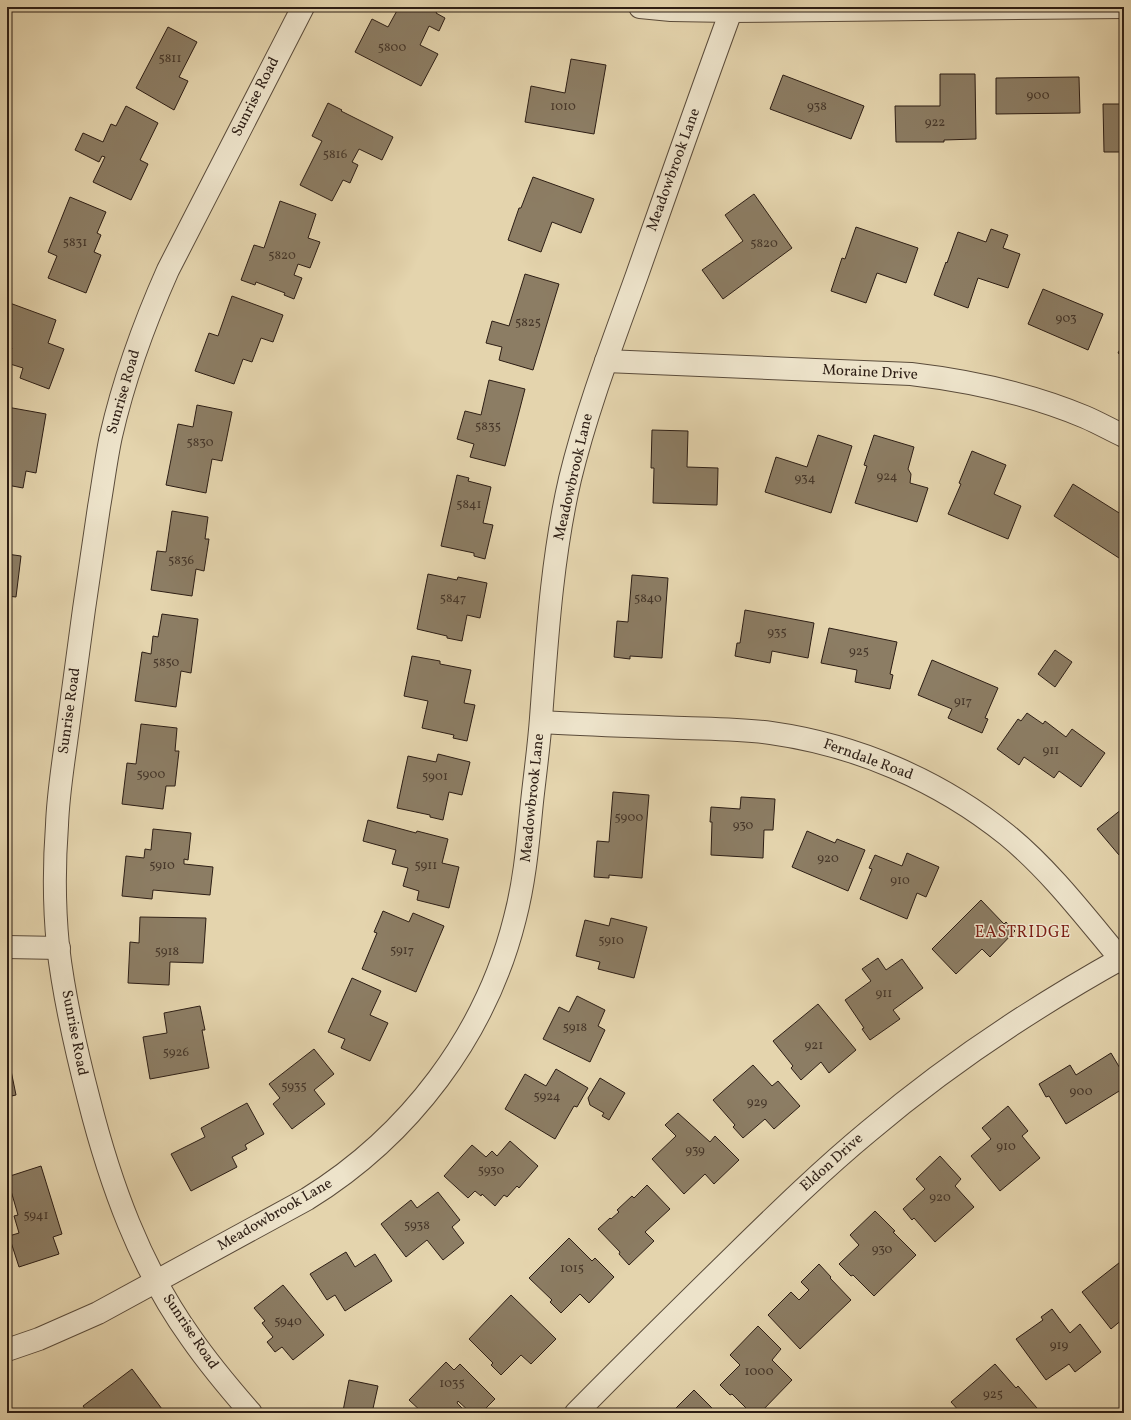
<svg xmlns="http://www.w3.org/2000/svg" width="1131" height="1420" font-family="Vollkorn,serif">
<rect width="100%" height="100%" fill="#e4d4ad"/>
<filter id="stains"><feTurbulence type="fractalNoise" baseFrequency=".005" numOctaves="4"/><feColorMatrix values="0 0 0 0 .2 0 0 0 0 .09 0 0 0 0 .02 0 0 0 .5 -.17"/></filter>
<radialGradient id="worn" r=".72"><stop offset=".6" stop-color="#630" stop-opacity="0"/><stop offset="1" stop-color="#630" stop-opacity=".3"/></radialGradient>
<!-- building -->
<g fill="#8c7d64" stroke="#2d1e15">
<polygon points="399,7 430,7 437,11 436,13 445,18 439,31 429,26 420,45 438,54 421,86 355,52 372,19 388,27"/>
<polygon points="168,27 197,42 179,77 188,81 174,110 136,88"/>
<polygon points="571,59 606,65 594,134 525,122 531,86 565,93"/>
<polygon points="940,74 975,74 976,139 944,140 944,142 896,142 895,106 940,106"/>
<polygon points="783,75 864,106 851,139 770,109"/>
<polygon points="1079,77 1080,113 996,114 996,78"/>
<polygon points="328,103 342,110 341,111 393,137 382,160 359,149 352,162 358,165 350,183 343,180 332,201 300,185 322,141 312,136"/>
<polygon points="1103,104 1124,104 1124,152 1104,152"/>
<polygon points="126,106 158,123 140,160 148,164 131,200 93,182 105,157 102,156 99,162 75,150 83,133 103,142 111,124 116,126"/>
<polygon points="533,177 594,199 581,233 552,222 541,252 508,240 519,208 521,208"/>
<polygon points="754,194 792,248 723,299 702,270 743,241 725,215"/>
<polygon points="70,197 106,212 97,233 101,235 94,252 101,255 86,293 48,278 57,256 48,252"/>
<polygon points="280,201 316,214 308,238 320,242 310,268 298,264 294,275 302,278 294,299 284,295 285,293 256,282 255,285 241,280 254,245 264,248"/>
<polygon points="856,227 918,248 906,283 877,273 866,303 831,291 842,258 845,259"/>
<polygon points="991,229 1008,235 1003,248 1020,254 1008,288 978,278 968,308 934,295 946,262 947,263 958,232 986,242"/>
<polygon points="525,274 559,284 533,370 499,360 502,347 486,343 492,321 509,326"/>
<polygon points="1043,289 1103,314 1088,350 1028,324"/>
<polygon points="232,296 283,315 273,342 261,338 252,362 243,359 234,384 195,371 209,333 218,336"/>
<polygon points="7,302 56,320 48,343 64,349 49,389 20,378 23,368 7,363 12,348 7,346"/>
<polygon points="1124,342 1124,357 1118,353"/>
<polygon points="489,380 525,389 505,466 470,457 474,444 457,439 465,411 481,415"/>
<polygon points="197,405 232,412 222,461 212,459 206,493 166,485 178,424 193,427"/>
<polygon points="7,407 46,414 36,473 26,471 23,488 7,485"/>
<polygon points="652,430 688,431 687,467 718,468 717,505 653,503 654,468 651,468"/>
<polygon points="818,435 852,446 831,513 765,492 776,457 807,467"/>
<polygon points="874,435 914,447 908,469 911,474 910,483 928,488 917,522 855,503 867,466 864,465"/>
<polygon points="972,451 1006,465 994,494 1021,506 1008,539 948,514 961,484 959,483"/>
<polygon points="457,475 469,478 468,481 491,487 483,523 493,525 485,559 474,556 474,553 441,546"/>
<polygon points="1073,484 1124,516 1124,550 1119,558 1054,516"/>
<polygon points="172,511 208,517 205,539 209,539 204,571 196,569 192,596 151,590 157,551 166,552"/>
<polygon points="7,554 21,556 16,597 7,596"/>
<polygon points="428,574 457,580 458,577 487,583 480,618 467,615 462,641 447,638 447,636 417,629"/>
<polygon points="632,575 668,578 662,658 630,656 630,659 614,657 617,621 628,622"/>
<polygon points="745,610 814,623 808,658 772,651 770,663 735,656 737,643 740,643"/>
<polygon points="162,614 198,619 191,673 181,671 176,707 135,701 142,652 151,654 153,636 158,637"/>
<polygon points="829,628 897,642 890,674 893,675 890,689 855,682 857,670 821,663"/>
<polygon points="1055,650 1072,662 1055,687 1038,674"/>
<polygon points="412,656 440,661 440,664 471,670 464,703 475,705 467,741 453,738 454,735 422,728 428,701 404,696"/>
<polygon points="932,660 998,688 985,718 988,719 982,733 948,718 952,709 918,695"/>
<polygon points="1027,713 1043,724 1045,721 1066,737 1072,729 1105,753 1081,787 1059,771 1054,778 1024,757 1019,765 997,749 1018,719 1021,721"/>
<polygon points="141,724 177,728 175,751 179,751 175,786 166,786 163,809 122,804 127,763 136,764"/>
<polygon points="438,754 470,762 462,795 449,792 443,820 430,817 430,815 397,808 408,756 436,762"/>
<polygon points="613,792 649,795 642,878 609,875 609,878 594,877 597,841 609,842"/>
<polygon points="741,797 775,799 773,830 764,830 763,858 711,855 712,822 710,822 711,807 740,809"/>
<polygon points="1122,809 1124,811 1124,850 1119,855 1097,829"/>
<polygon points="368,820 416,833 417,831 448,839 442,863 459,867 449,908 417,900 419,891 403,886 408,868 392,864 396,850 363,841"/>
<polygon points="153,829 191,833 188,860 184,859 184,864 213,867 210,895 153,890 152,899 122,896 126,856 144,858 145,849 151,850"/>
<polygon points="807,831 835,843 837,839 865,850 848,891 792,867"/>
<polygon points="907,853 939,867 926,897 917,893 907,919 860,899 872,869 869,868 875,855 902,866"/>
<polygon points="981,900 1004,924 1006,922 1015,931 990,957 982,949 956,974 932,949"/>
<polygon points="383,911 409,922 413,913 444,926 416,992 362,969 377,933 374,932"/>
<polygon points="140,917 206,918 203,963 170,962 169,985 128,983 130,942 139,943"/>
<polygon points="611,918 647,927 634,978 598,969 600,962 576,956 585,920 609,926"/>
<polygon points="878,958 886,970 902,959 923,988 893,1010 900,1019 870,1040 862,1029 864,1028 845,1000 871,981 862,969"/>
<polygon points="352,978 381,991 370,1015 388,1023 370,1061 341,1048 345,1039 328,1032"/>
<polygon points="577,996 605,1010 598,1026 605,1030 590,1062 543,1039 559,1007 569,1012"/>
<polygon points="818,1004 856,1050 829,1073 821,1062 801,1080 791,1068 793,1066 773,1041"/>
<polygon points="200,1006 205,1030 202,1030 209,1068 150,1079 143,1037 167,1033 164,1013"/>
<polygon points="314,1049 334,1074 314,1090 325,1104 292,1129 273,1104 280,1098 269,1084"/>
<polygon points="7,1051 16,1095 7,1097"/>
<polygon points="1111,1053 1124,1075 1124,1088 1066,1124 1049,1096 1046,1097 1039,1084 1070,1065 1076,1075"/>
<polygon points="753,1065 772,1086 778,1081 800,1106 774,1129 765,1119 743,1138 733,1127 735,1125 713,1100"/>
<polygon points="556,1069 588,1088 577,1107 574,1106 555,1139 505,1109 525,1074 546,1086"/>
<polygon points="600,1078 625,1093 609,1120 602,1116 604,1113 590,1105 588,1098"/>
<polygon points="247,1103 264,1134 245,1145 247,1149 232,1157 237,1167 191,1191 171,1154 205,1137 201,1128"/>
<polygon points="1008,1106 1028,1131 1022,1136 1040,1158 1000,1191 971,1156 991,1139 982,1128"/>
<polygon points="678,1113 710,1142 715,1136 739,1160 714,1184 705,1174 684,1194 652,1159 676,1136 665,1125"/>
<polygon points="510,1141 538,1166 519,1188 517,1186 507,1197 504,1195 495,1206 482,1194 481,1196 475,1191 468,1198 444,1176 472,1145 486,1157 492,1151 497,1156"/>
<polygon points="940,1156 961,1179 955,1186 974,1207 935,1242 914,1218 912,1220 903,1209 925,1189 916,1179"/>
<polygon points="41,1166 62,1234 53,1237 59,1254 19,1267 9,1236 19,1233 14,1216 18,1215 7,1177"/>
<polygon points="647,1185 670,1209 645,1232 654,1241 629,1265 619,1254 620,1252 598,1229 610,1218 611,1219 619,1212 617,1210 632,1196 634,1198"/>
<polygon points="438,1192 460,1220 452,1227 464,1243 443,1260 427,1240 406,1257 381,1224 411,1200 417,1208"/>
<polygon points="875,1211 895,1231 893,1232 916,1255 874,1296 853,1275 851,1276 839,1264 859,1245 850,1235"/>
<polygon points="569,1238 592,1261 595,1258 614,1277 589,1303 580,1294 561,1313 550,1302 552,1300 529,1278"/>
<polygon points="346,1252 355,1267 375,1254 392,1281 345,1311 335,1295 327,1300 310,1274"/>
<polygon points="1124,1259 1124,1318 1111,1329 1082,1292"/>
<polygon points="819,1264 831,1277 830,1278 851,1300 800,1349 768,1315 791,1292 799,1300 809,1290 801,1282"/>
<polygon points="283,1285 324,1335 293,1360 282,1347 275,1352 267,1342 273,1337 262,1323 265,1321 254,1308"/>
<polygon points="511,1295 556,1339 531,1364 521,1355 501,1375 491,1365 493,1363 469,1339"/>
<polygon points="1052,1309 1070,1333 1080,1324 1101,1352 1075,1372 1069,1364 1046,1380 1016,1339 1043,1320 1041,1317"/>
<polygon points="758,1326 781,1349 772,1360 792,1380 760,1413 751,1413 732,1394 730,1395 720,1385 740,1365 730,1355"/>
<polygon points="446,1362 454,1370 460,1364 495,1399 481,1413 471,1413 458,1401 457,1403 465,1411 463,1413 423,1413 409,1400"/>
<polygon points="995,1364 1016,1388 1018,1386 1037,1408 1032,1413 961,1413 951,1402"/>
<polygon points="132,1369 165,1413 88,1413 83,1406"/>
<polygon points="349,1380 378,1386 372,1413 355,1413 343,1411"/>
<polygon points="694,1390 717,1413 671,1413"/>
</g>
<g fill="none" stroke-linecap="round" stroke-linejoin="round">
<defs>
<g id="street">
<polyline points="640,7 671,10 731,11 1124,7"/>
<path d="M606,361L911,374C971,381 1030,394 1085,417C1099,423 1111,430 1124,436"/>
<path d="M541,722C588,725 636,726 684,728C713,729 742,729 771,733C856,745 939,780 1007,835C1051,871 1087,919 1124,963"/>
<polyline points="7,947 59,948"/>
<path d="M7,1350L39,1339L98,1313L307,1199C409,1136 486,1035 515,918C525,880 528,841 532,802C535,774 539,746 541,718C547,638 552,557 570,479C587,409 613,342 637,275C668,187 699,98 731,11"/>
<path d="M251,1413C230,1389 209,1364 191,1338C140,1267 110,1183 89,1100C76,1050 64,998 58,946C54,906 54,865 57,825C58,795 63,765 67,735C73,693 78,651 84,609C89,575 94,541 99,507C103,484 106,459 111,436C124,379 144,324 168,270L303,7"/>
<path d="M576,1413C629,1359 683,1306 737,1253C780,1211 823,1169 869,1131C948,1064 1034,1007 1124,957"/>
</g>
</defs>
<!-- street casing -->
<use href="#street" stroke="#5b4c3b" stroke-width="24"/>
<!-- street -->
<use href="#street" stroke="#ede3ca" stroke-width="22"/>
</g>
<g text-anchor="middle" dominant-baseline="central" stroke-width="3" stroke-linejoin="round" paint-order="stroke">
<!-- number labels -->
<g font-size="13" fill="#453629">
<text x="392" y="48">5800</text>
<text x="170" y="59">5811</text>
<text x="1038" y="96">900</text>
<text x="563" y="107">1010</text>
<text x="817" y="107">938</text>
<text x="935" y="123">922</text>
<text x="335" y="155">5816</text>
<text x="75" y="243">5831</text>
<text x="764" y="244">5820</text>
<text x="282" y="256">5820</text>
<text x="1066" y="319">903</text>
<text x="528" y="323">5825</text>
<text x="488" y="427">5835</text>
<text x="200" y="443">5830</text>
<text x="887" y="477">924</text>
<text x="805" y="479">934</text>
<text x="469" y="505">5841</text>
<text x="181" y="561">5836</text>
<text x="453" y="599">5847</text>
<text x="648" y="599">5840</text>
<text x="777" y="633">935</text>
<text x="859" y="652">925</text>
<text x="166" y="663">5850</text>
<text x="963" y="702">917</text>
<text x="1051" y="751">911</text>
<text x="151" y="775">5900</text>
<text x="435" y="777">5901</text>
<text x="629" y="818">5900</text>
<text x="743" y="826">930</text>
<text x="828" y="859">920</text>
<text x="162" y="866">5910</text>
<text x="426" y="866">5911</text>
<text x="900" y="881">910</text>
<text x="611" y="941">5910</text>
<text x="402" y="951">5917</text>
<text x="167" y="952">5918</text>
<text x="884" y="994">911</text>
<text x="575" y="1028">5918</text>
<text x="814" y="1046">921</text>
<text x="176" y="1053">5926</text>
<text x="294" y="1087">5935</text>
<text x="1081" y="1092">900</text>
<text x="547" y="1097">5924</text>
<text x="757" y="1103">929</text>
<text x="1006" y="1147">910</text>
<text x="695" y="1151">939</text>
<text x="491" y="1171">5930</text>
<text x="940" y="1198">920</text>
<text x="36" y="1216">5941</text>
<text x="417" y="1226">5938</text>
<text x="882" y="1250">930</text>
<text x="572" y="1269">1015</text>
<text x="288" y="1322">5940</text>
<text x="1059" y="1346">919</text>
<text x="759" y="1372">1000</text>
<text x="452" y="1384">1035</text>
<text x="993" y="1395">925</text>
</g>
<!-- street labels -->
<g font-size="15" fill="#2d1e15" stroke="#ede3ca">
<text transform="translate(256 97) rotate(-63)">Sunrise Road</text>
<text transform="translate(674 170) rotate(-70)">Meadowbrook Lane</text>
<text transform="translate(870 373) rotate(3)">Moraine Drive</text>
<text transform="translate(124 392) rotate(-74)">Sunrise Road</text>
<text transform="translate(574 477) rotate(-77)">Meadowbrook Lane</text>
<text transform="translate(70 711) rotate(-82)">Sunrise Road</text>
<text transform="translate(868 760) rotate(20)">Ferndale Road</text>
<text transform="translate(533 798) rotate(-84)">Meadowbrook Lane</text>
<text transform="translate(74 1033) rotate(79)">Sunrise Road</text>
<text transform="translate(832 1163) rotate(-42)">Eldon Drive</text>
<text transform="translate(275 1215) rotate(-30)">Meadowbrook Lane</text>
<text transform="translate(190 1332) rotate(56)">Sunrise Road</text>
</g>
<!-- neighbourhood labels -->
<g font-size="16" letter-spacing="1" fill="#7a1f14" stroke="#ede3ca">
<text x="1023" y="933">EASTRIDGE</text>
</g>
</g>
<!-- margin -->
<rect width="1131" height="1420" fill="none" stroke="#e4d4ad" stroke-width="24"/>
<rect x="8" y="8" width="1115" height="1404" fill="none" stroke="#2d1e15" stroke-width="2"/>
<rect x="12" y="12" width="1107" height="1396" fill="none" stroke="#2d1e15"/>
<rect width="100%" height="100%" filter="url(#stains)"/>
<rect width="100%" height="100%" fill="url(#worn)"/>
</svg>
